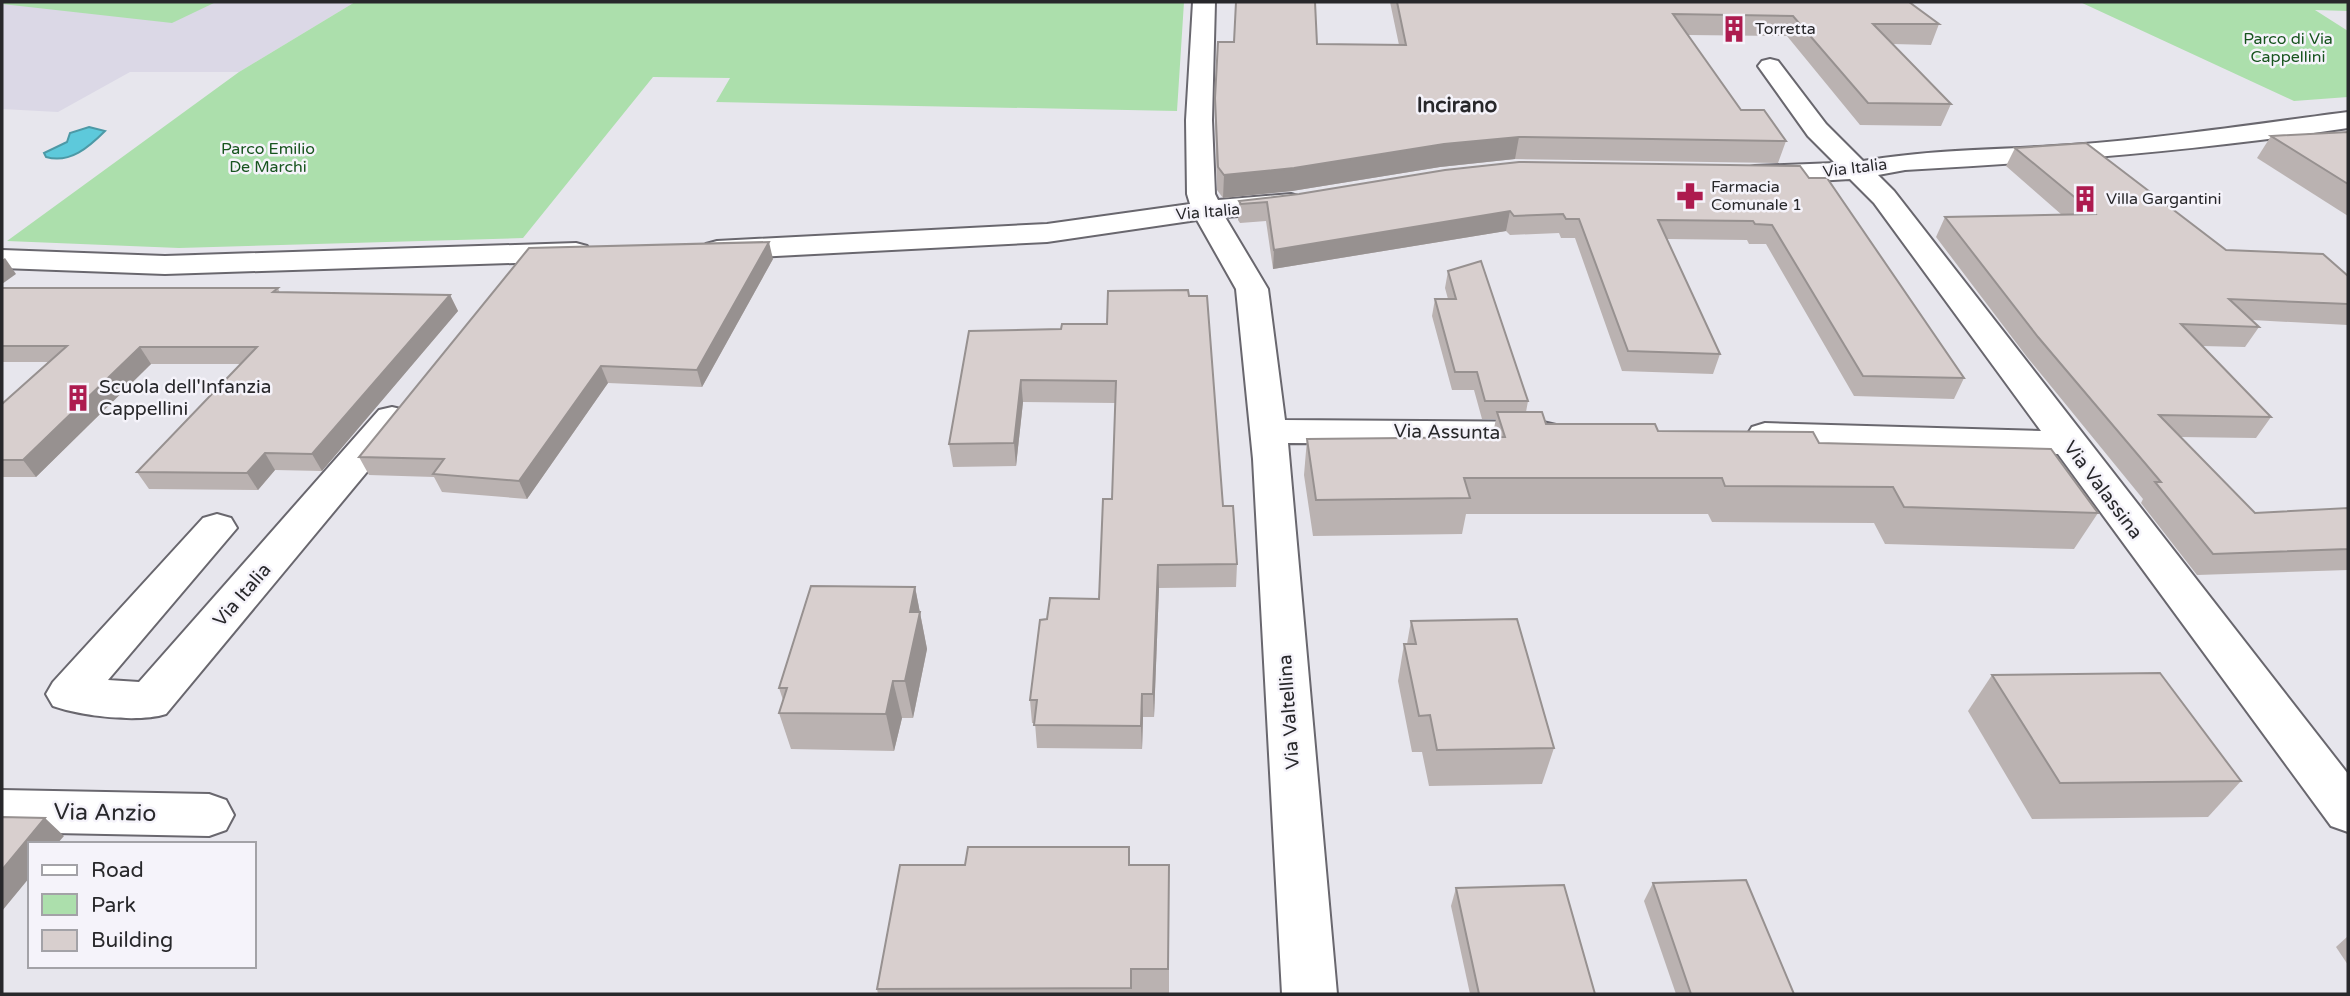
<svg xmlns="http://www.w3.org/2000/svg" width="2350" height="996" font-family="'Varela Round',sans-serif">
<rect width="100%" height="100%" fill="#e7e6ed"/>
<!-- built -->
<polygon fill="#dbd8e6" points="2,2 355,2 239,72 130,72 58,112 2,109"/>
<!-- green -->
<g fill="#acdfac">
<polygon points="2,2 216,2 172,23 2,4"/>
<polygon points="355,2 1184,2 1177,111 716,102 730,78 653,77 523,238 179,248 7,241 239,72"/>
<polygon points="2080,2 2348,2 2348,11 2315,10 2348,31 2348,97 2294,101"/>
</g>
<!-- water -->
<path fill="#5dc9db" stroke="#4d99a6" stroke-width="2" d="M89,127L105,131C89,147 70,164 46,157L44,153L67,142L70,133Z"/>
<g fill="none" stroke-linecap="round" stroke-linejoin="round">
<defs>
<g id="minor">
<polygon points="1193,2 1215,2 1212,120 1215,194 1218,200 1291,194 1301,197 1305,203 1301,209 1291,212 1225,217 1268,289 1285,420 1543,422 1556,425 1561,433 1556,441 1543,444 1288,443 1337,994 1282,994 1253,459 1236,289 1197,220 1047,242 717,259 706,256 702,250 706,244 717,241 1047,224 1190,204 1187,194 1186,120"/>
<path d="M1770,59L1778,61L1826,124L1863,161C1932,149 2002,150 2071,145C2164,138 2256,124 2348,112V128C2201,150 2054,162 1905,170L1878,175L1894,191L2348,774V832L2331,826L2058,454L1765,447L1752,443L1747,435L1752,427L1765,423L2041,431L1874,203L1850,179L1799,182L1745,180L1741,174L1745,168L1755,166L1835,163L1808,136L1758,66L1762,61Z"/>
<polygon points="576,243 587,246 591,252 587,258 576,261 165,274 2,268 2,250 165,256"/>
<path d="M392,407L405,410L410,418L405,426L166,714C137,723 82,716 53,706L46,694L53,682L203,518L217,514L231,518L237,528L108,680L139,682L379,410Z"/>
<polygon points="2,790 209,794 226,800 234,815 226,830 209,836 2,832"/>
</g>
</defs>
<!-- minor casing -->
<use href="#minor" stroke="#69676e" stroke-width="4"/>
<!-- minor -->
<use href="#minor" fill="#fff" fill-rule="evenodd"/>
</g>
<!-- wall -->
<g fill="#bab2b1">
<polygon points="1390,2 1913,2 1912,4 1939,24 1931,45 1893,44 1951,104 1941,126 1860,125 1787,36 1688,35 1741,110 1786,141 1778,163 1515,159 1440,167 1292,191 1223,198 1217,190 1215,120 1215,98 1317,44 1399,45"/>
<polygon points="2348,132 2348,216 2257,158 2271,136"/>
<polygon points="2015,148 2226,250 2348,276 2348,325 2252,320 2259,327 2245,347 2202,346 2271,417 2256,438 2180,437 2255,513 2348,508 2348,570 2197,575 2141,503 2143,499 2027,357 1936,237 1945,217 2062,215 2006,166"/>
<polygon points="1800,166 1964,378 1954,399 1854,396 1766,244 1749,244 1747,240 1667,239 1720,354 1713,374 1622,371 1575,238 1561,238 1559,233 1510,235 1506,231 1273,269 1266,221 1240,223 1238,220 1239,201"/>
<polygon points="773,259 702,387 608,383 527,499 442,492 434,477 369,475 359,457"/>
<polygon points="1448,271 1528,401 1526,412 1546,424 1658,431 1819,443 2098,513 2074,549 1885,544 1874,523 1712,522 1708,514 1466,514 1462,534 1313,536 1304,475 1307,439 1492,437 1496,419 1482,419 1474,390 1452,390 1432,316 1435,299 1448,299 1445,288"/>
<polygon points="2,288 278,288 280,293 450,295 458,311 322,471 275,470 258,490 149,489 137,472 241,364 151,364 36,477 2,477 2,404 48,362 2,362"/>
<polygon points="1107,324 1223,506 1237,564 1236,587 1159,588 1154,717 1143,717 1142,749 1037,748 1035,723 1032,723 1030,700 1047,619 1099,599 1112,499 1115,403 1023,402 1016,466 953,467 949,444 1061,329"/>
<polygon points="915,587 927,649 913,718 902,718 894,751 791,749 779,713 783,700 779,688"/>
<polygon points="1411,621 1554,748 1542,784 1429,786 1422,752 1412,752 1398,681 1404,644 1407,644"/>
<polygon points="1992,675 2241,781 2208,817 2032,819 1968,711"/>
<polygon points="1129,847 1130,865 1169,900 1169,994 878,994 877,989 965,865"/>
<polygon points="1653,883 1794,994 1676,994 1644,901"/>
<polygon points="1456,888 1595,994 1470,994 1451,906"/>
<polygon points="2348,936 2348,965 2336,947"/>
</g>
<!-- shaded-wall -->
<g fill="#979190">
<polygon points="1519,137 1515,159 1440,167 1292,191 1223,198 1224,175 1444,144"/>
<polygon points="1510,211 1506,231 1273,269 1274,250"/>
<polygon points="769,242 773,259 702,387 697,370"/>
<polygon points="5,258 16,274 2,284 2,260"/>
<polygon points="450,295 458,311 322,471 312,454"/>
<polygon points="140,347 151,364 36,477 23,460"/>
<polygon points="601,366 608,383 527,499 519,481"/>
<polygon points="1021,380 1023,402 1016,466 1014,443"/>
<polygon points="265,453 275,470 258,490 247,473"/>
<polygon points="1158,565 1159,588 1154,717 1153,694"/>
<polygon points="915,587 927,649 913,718 905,681 910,612"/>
<polygon points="893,681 902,718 894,751 886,714"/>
<polygon points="1142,694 1143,717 1142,749 1141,726"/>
<polygon points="45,818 64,836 57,844 30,844 30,877 2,911 2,870"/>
</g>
<!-- building -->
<g fill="#d8cfce" stroke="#979190" stroke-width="2">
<polygon points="1236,2 1315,2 1317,44 1406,45 1397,2 1909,2 1939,24 1873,24 1951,104 1868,103 1793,16 1673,14 1741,110 1764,110 1786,141 1519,137 1444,144 1294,168 1224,175 1218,167 1215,98 1218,42 1234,42"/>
<polygon points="2348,132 2348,184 2271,136"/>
<polygon points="2086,143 2226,250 2323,254 2348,276 2348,304 2229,299 2259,327 2181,324 2271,417 2159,415 2255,513 2348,508 2348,549 2213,554 2155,482 2161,482 2038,337 1945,217 2095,214 2015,148"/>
<polygon points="1519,162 1800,166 1809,178 1827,178 1964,378 1863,376 1772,225 1755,224 1753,221 1658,220 1720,354 1628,351 1579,219 1566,219 1563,214 1514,216 1510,211 1274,250 1267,202 1241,204 1239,201 1299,194 1445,170"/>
<polygon points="769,242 697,370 601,366 519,481 433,474 444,459 359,457 529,248"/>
<polygon points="1481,261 1528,401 1485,401 1477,372 1455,372 1435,299 1456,299 1448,271"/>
<polygon points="2,288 278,288 273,292 450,295 312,454 265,453 247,473 137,472 257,347 140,347 23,460 2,460 2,404 67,346 2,346"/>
<polygon points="1188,290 1189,296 1207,296 1223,506 1233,506 1237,564 1158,565 1153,694 1142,694 1141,726 1034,725 1037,700 1030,700 1040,620 1047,619 1050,598 1099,599 1103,499 1112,499 1116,381 1021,380 1014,443 949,444 969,331 1061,329 1062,324 1107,324 1108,291"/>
<polygon points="1497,412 1542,412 1546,424 1655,424 1658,431 1813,432 1819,443 2051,449 2098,513 1904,507 1893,487 1725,486 1722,478 1464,478 1470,498 1316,500 1307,439 1505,437"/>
<polygon points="811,586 915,587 910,612 920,612 905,681 893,681 886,714 779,713 787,688 779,688"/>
<polygon points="1517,619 1554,748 1437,750 1430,715 1419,716 1404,644 1416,644 1411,621"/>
<polygon points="2160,673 2241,781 2060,783 1992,675"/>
<polygon points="2,817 45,818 2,870"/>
<polygon points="968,847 1129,847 1129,865 1169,865 1168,969 1131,969 1131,988 877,989 900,865 965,865"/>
<polygon points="1746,880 1794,994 1691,994 1653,883"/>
<polygon points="1564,885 1595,994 1479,994 1456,888"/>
</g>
<!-- icons -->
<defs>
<symbol id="building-bare" viewBox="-9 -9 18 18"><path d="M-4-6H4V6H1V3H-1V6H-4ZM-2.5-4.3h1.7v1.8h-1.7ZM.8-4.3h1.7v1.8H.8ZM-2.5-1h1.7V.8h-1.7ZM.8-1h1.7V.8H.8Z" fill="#ad1b4f" stroke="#f5f3fa" stroke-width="2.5" paint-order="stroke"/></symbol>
<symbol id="pharmacy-bare" viewBox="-9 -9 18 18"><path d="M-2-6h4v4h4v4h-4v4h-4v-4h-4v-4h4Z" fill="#ad1b4f" stroke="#f5f3fa" stroke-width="2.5" paint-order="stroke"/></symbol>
</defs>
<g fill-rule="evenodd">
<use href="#building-bare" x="1715" y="10" width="38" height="38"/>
<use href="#pharmacy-bare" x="1671" y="177" width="38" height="38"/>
<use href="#building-bare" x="2066" y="180" width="38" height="38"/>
<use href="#building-bare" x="59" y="379" width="38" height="38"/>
</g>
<g text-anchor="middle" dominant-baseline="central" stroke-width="5" stroke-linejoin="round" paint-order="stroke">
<!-- far-poi labels -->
<g font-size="16" fill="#28282b" stroke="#f5f3fa" text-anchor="start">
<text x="1755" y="29">Torretta</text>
<text x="1711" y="187">Farmacia<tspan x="1711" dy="18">Comunale 1</tspan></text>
<text x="2106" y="199">Villa Gargantini</text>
</g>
<!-- far-park labels -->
<g font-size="16" fill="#17541e" stroke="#f5f3fa">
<text x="2288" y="39">Parco di Via<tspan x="2288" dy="18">Cappellini</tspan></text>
<text x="268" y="149">Parco Emilio<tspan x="268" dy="18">De Marchi</tspan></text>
</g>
<!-- far-street labels -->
<g font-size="16" fill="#28282b" stroke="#f5f3fa">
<text transform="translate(1855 168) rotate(-7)">Via Italia</text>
<text transform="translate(1208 212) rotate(-5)">Via Italia</text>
</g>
<!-- poi labels -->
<g font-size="19" fill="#28282b" stroke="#f5f3fa" text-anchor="start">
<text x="99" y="387">Scuola dell'Infanzia<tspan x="99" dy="22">Cappellini</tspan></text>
</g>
<!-- street labels -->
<g font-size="19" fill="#28282b" stroke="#f5f3fa">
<text transform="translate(1447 432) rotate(1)">Via Assunta</text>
<text transform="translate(2103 490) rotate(53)">Via Valassina</text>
<text transform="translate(242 595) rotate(-49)">Via Italia</text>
<text transform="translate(1289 712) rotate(-94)">Via Valtellina</text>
</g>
<!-- far-district labels -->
<g font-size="21" font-weight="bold" fill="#28282b" stroke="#f5f3fa">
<text x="1457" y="105">Incirano</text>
</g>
<!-- near-street labels -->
<g font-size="23" fill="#28282b" stroke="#f5f3fa">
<text transform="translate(105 813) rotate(1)">Via Anzio</text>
</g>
</g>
<!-- border -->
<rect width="2350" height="996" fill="none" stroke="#28282b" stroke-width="7"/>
<!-- legend -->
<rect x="28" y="842" width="228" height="126" fill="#f5f3fa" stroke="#a3a2a7" stroke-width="2"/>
<rect x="42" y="865" width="35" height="10" fill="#ffffff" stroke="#a3a2a7" stroke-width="2"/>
<text x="91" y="877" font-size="21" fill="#28282b">Road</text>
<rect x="42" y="894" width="35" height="21" fill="#acdfac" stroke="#a3a2a7" stroke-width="2"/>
<text x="91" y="912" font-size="21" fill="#28282b">Park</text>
<rect x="42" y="930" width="35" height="21" fill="#d8cfce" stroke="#a3a2a7" stroke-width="2"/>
<text x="91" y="947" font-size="21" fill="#28282b">Building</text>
</svg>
